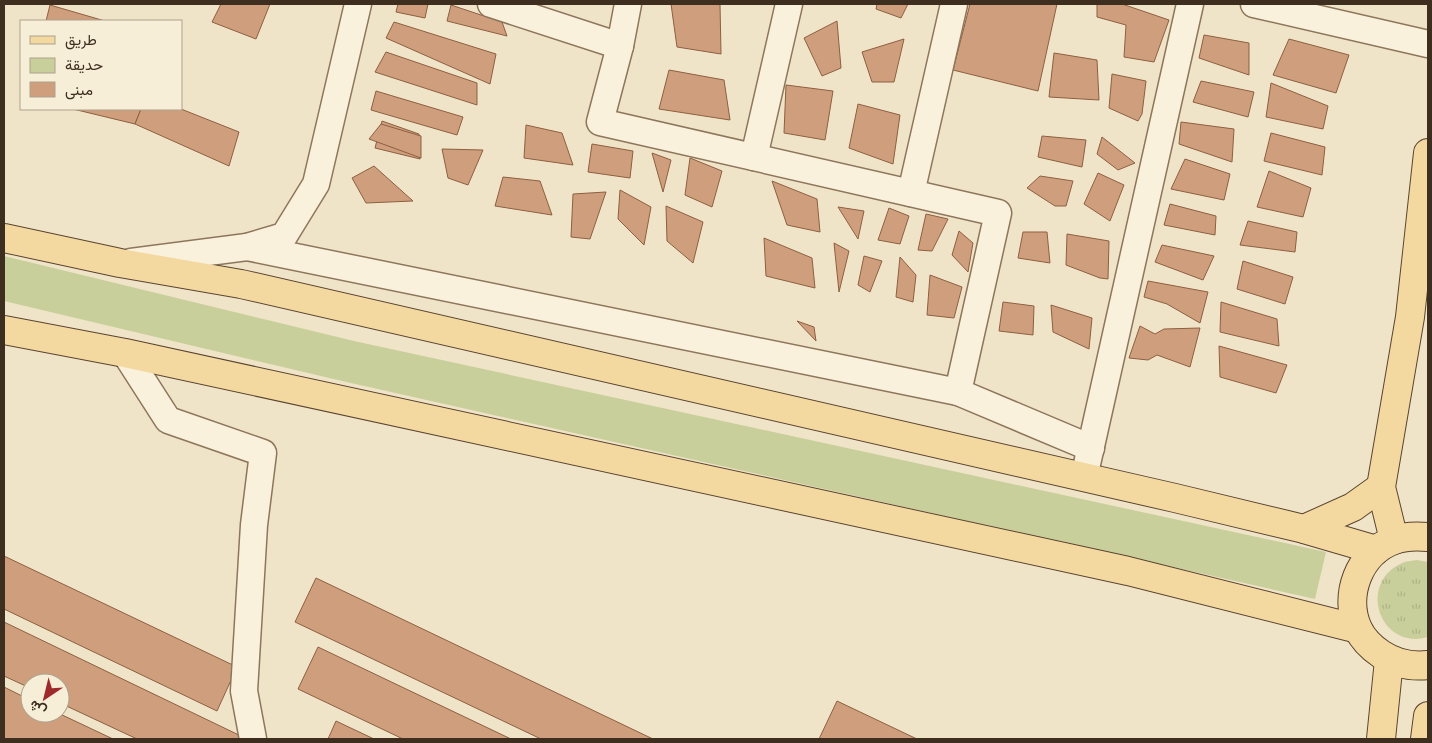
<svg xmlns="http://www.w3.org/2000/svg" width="1432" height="743" font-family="'Source Serif 4',Vazirmatn,serif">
<defs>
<pattern id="grass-tufts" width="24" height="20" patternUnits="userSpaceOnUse" patternTransform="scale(1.25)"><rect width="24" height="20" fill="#c9cf9b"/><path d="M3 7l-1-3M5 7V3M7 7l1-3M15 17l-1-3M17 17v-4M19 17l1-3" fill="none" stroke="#aeb285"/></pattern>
</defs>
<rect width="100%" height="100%" fill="#f0e4c8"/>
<!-- grass -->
<path fill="url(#grass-tufts)" d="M1417,560L1428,562V637C1381,651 1356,584 1402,563C1406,561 1412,561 1417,560Z"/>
<!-- green -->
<polygon fill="#c9cf9b" points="4,256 354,341 1326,552 1315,599 342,381 4,301"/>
<!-- building -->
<g fill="#cf9f7d" stroke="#8d5f41">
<polygon points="221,4 270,4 256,39 212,22"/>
<polygon points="398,4 428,4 425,18 396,12"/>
<polygon points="671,4 720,4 721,54 677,47"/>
<polygon points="877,4 908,4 901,18 876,9"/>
<polygon points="970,4 1057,4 1038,91 953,70"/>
<polygon points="1097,4 1122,4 1169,20 1154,62 1124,57 1126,25 1097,17"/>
<polygon points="50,5 105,21 46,21"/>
<polygon points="451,5 502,22 507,36 447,21"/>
<polygon points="837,21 841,68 822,76 804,38"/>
<polygon points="394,22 496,54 490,84 386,38"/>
<polygon points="1204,35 1249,43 1249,75 1199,58"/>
<polygon points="904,39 894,82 872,82 862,52"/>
<polygon points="1289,39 1349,55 1336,93 1273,75"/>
<polygon points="386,52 477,83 477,105 375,72"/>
<polygon points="1054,53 1097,60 1099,100 1049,97"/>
<polygon points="669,70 724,80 730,120 659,109"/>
<polygon points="1112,74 1146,81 1142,114 1138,121 1109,108"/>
<polygon points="1201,81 1254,92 1248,117 1193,102"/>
<polygon points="1271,83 1328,106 1323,129 1266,117"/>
<polygon points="786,85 833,91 825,140 784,133"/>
<polygon points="376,91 463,117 457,135 371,110"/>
<polygon points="858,104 900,115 893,164 849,148"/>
<polygon points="73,109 141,109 135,124"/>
<polygon points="141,109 181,109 239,132 229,166 135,124"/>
<polygon points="382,121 419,134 420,159 375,148"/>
<polygon points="1181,122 1234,129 1232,162 1179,144"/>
<polygon points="381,124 421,136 421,158 369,139"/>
<polygon points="526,125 562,133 573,165 524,158"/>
<polygon points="1271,133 1325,147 1322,175 1264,161"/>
<polygon points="1042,136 1086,140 1082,167 1038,157"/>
<polygon points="1102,137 1135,163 1118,170 1097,154"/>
<polygon points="592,144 633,151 630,178 588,172"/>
<polygon points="442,149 483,150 468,185 448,178"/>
<polygon points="652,153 671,160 663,192"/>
<polygon points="690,158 722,171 712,207 685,195"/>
<polygon points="1185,159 1230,174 1224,200 1171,189"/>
<polygon points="374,166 413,201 366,203 352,178"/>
<polygon points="1269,171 1311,188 1303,217 1257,207"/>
<polygon points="1098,173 1124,185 1110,221 1084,204"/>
<polygon points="1040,176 1073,181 1066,206 1055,206 1027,188"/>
<polygon points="503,177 540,181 552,215 495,206"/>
<polygon points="772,181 817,199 820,232 787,225"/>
<polygon points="620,190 651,207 644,245 618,219"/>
<polygon points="606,192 590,239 571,237 573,194"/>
<polygon points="1170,204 1216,216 1215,235 1164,225"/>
<polygon points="666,206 703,222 693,263 667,241"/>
<polygon points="838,207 864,211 858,239"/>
<polygon points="889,208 909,216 900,244 878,240"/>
<polygon points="926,214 948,219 932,251 918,250"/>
<polygon points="1248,221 1297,232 1295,252 1240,245"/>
<polygon points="959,231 973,243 968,272 952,255"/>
<polygon points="1023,232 1047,232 1050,263 1018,258"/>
<polygon points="1067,234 1109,241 1108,279 1100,278 1066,265"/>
<polygon points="764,238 812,258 815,288 766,276"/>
<polygon points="834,243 849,251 839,292"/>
<polygon points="1162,245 1214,256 1203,280 1155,262"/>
<polygon points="864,256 882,261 870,292 858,285"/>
<polygon points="900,257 916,275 913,302 896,297"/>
<polygon points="1243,261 1293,277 1285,304 1237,289"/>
<polygon points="930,275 962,287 954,318 927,315"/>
<polygon points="1148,281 1208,292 1200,323 1167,304 1144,297"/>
<polygon points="1003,302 1034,306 1033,335 999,331"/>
<polygon points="1221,302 1277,319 1279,346 1220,332"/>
<polygon points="1051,305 1092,318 1089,349 1053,332"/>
<polygon points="797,321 814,327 816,341"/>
<polygon points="1140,326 1155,334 1164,329 1200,328 1190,367 1157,355 1148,360 1129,358"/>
<polygon points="1219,346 1287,365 1276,393 1220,377"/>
<polygon points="4,556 237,667 217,711 4,609"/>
<polygon points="316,578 653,739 541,739 295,622"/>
<polygon points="4,622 243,737 242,739 137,739 60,703 60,683 30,683 30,688 4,676"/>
<polygon points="318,647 511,739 403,739 298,689"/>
<polygon points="4,687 30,700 30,713 58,713 113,739 4,739"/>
<polygon points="837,701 917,739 819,739"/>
<polygon points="336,721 374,739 328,739"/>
</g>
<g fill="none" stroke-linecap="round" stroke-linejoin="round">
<defs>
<g id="street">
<polyline points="491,4 620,46"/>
<polyline points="628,4 620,46 600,122 998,213 958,392"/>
<polyline points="1254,4 1428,44"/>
<polyline points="754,157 789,4"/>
<polyline points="911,193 954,4"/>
<polyline points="247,247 958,392 1091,448"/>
<polyline points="131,262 247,247 284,236 316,184 358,4"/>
<polyline points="125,353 168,420 263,453 254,525 244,691 253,739"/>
<polyline points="1087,464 1190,4"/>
</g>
<g id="primary">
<polyline points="4,238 120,263 241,284 1175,498 1304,529 1376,550"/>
<polyline points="4,330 125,353 1128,571 1358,629"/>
<polyline points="1304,529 1353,507 1381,487"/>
<path d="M1428,537C1417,536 1405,536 1394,540C1359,553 1343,595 1358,629C1363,639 1372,648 1381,654C1396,664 1411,667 1428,665"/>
<polyline points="1394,540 1381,487 1410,317 1428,153"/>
<polyline points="1381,739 1389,660"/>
<polyline points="1425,739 1428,716"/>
</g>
</defs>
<!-- street casing -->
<use href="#street" stroke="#8d765c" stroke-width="29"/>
<!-- primary casing -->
<use href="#primary" stroke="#5b4430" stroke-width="30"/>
<!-- street -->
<use href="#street" stroke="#faf1dc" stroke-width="26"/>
<!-- primary -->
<use href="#primary" stroke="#f3d9a0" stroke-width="28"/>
</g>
<!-- border -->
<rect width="1432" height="743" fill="none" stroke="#3d2e20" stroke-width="10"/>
<!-- legend -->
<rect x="20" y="20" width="162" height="90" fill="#f7eed8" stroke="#ada18e"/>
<rect x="30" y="36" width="25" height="8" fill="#f3d9a0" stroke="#ada18e"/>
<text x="65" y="45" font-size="15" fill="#3d2e20">طريق</text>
<rect x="30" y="58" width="25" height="15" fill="#c9cf9b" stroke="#ada18e"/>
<text x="65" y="70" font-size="15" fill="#3d2e20">حديقة</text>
<rect x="30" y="82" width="25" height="15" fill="#cf9f7d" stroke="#ada18e"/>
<text x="65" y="95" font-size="15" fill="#3d2e20">مبنى</text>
<!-- north arrow -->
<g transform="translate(45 698) rotate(215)"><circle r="24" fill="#f7eed8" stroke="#ada18e"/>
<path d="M0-4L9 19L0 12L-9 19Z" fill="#9e2a2b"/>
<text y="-8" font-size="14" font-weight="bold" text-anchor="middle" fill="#3d2e20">ش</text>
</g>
</svg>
